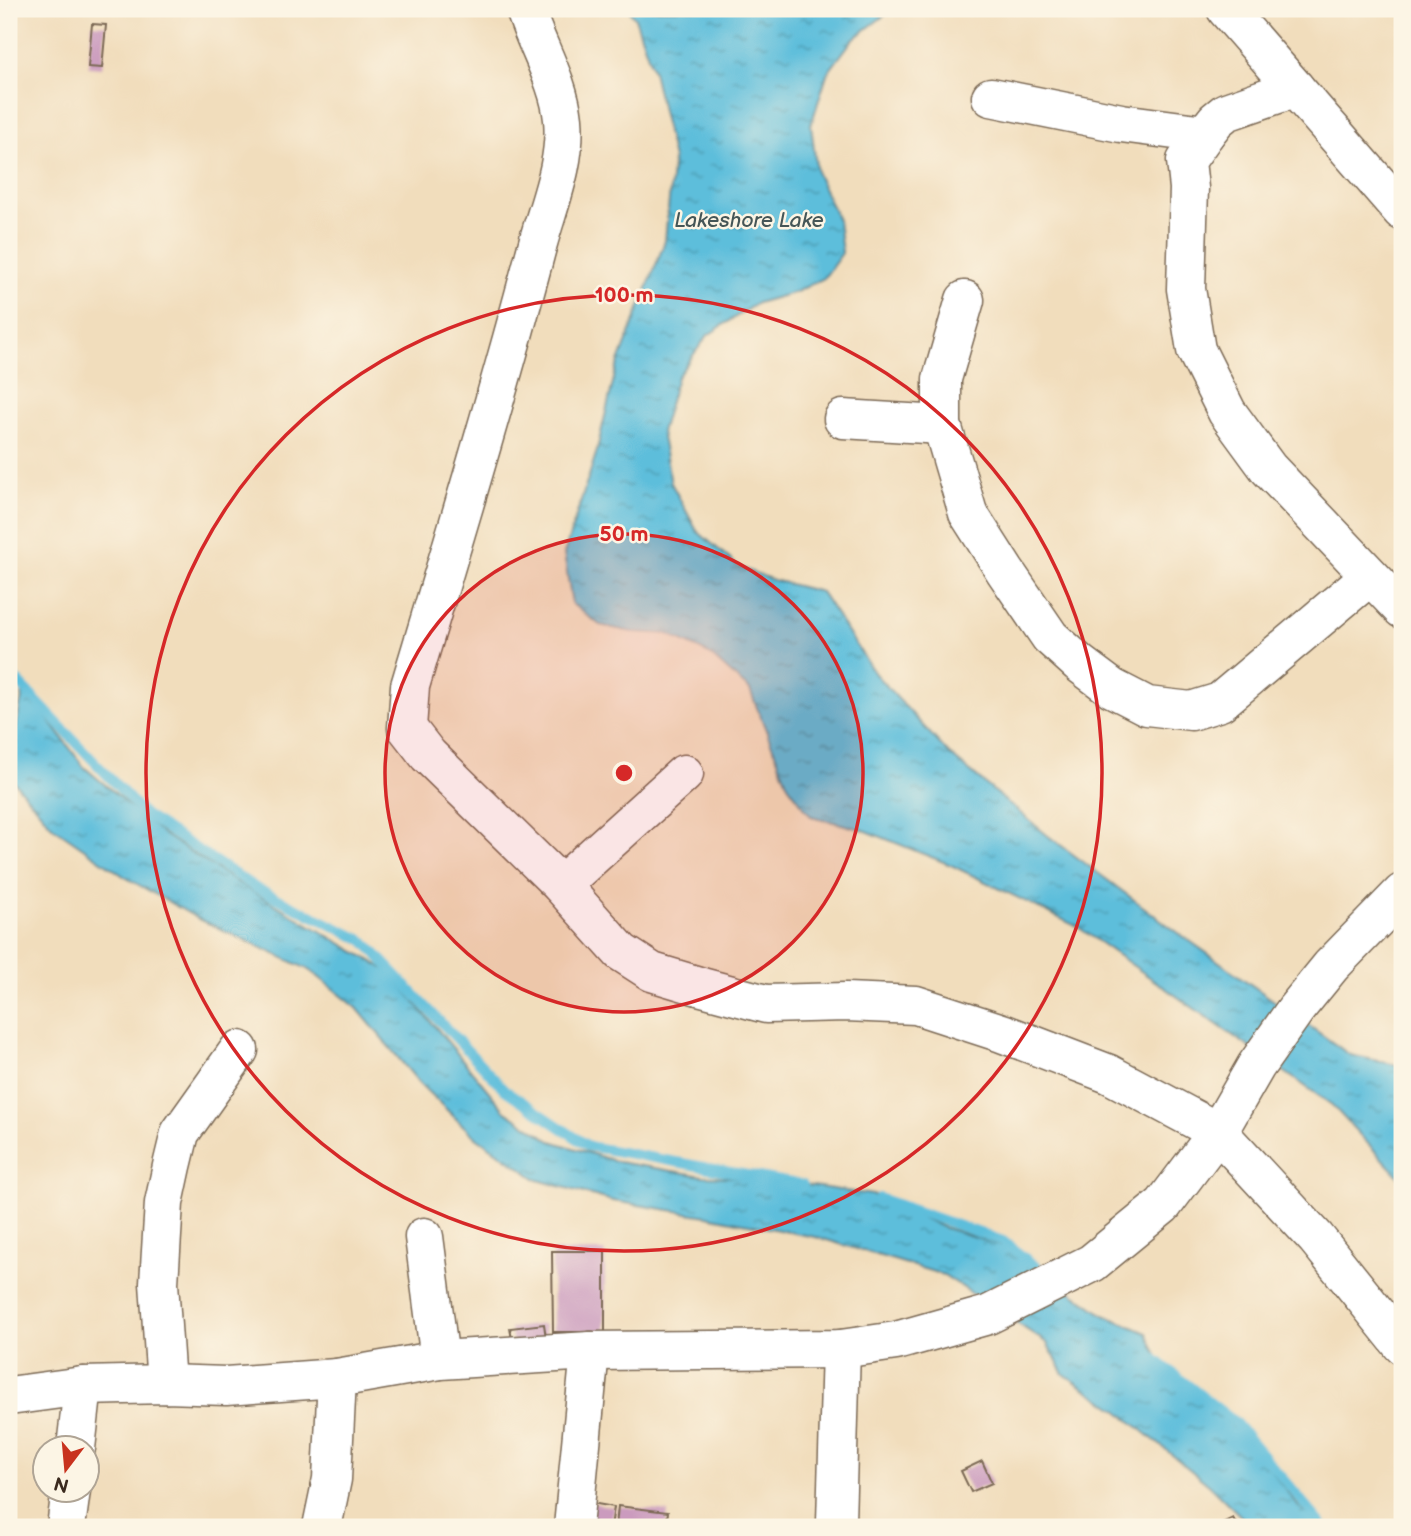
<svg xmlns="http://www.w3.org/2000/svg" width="1411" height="1536" font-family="'Balsamiq Sans',sans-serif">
<defs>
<pattern id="water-ripples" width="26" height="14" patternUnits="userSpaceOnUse" patternTransform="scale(1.75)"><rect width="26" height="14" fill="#5dbedb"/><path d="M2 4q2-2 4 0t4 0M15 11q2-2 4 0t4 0" fill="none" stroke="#4e9bb1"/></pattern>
</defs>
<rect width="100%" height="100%" fill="#fcf5e5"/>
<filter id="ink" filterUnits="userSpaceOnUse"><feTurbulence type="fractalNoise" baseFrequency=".0143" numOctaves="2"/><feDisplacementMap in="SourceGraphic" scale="14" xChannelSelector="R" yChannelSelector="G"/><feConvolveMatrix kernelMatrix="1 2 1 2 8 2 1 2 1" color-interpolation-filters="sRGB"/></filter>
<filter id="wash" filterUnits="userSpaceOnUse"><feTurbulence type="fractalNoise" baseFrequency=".00686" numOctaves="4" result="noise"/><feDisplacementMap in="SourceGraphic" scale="28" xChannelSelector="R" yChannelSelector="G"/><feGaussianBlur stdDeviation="1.57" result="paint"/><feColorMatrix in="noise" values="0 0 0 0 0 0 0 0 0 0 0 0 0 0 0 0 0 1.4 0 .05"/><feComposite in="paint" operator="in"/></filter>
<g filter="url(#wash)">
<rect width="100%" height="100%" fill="#f1ddbc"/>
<!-- water -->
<g fill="url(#water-ripples)" stroke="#4c747c" stroke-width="2">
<polygon points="628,9 893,9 853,39 827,74 811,125 817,174 838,220 842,253 824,278 796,292 757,303 708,335 677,377 661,432 671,483 697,531 739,567 773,580 821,592 875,674 950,755 1047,835 1173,929 1350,1055 1402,1066 1402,1180 1332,1105 1078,927 951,865 864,830 811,816 788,785 750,690 709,654 668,634 632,632 600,625 572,604 564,554 596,454 616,370 665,241 673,159 653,71 635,18"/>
<polygon points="24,687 84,767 163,834 235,881 390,972 504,1110 551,1141 618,1162 703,1176 760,1178 879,1196 942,1227 1008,1247 1104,1315 1147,1333 1162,1366 1242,1433 1299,1507 1328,1527 1252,1527 1210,1486 1120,1412 1064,1374 1047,1343 944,1275 820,1238 707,1216 613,1201 538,1180 472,1134 421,1085 357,1008 310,970 199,919 125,877 53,827 9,776 9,763"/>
</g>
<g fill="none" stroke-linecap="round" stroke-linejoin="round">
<!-- stream -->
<g stroke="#5dbedb" stroke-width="10">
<polyline points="9,672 145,815 256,888 364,941 505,1090 588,1146 803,1185"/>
<polyline points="879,1198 1003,1241 1048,1276"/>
<polyline points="1151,1356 1235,1422 1324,1527"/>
</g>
</g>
<g id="blocks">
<!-- building -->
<g fill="#cb9bbe">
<polygon points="92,24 106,25 102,68 88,67"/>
<polygon points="552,1251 605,1251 605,1332 553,1332"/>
<polygon points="544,1324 547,1345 514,1350 510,1328"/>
<polygon points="982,1461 992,1483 971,1492 961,1471"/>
<polygon points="586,1502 614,1507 611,1527 582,1527"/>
<polygon points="618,1506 668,1512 666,1527 616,1527"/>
<polygon points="1233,1518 1238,1527 1214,1527"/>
</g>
</g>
</g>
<g filter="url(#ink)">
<use href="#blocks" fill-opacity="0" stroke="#7b6955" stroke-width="2"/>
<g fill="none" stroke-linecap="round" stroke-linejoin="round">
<defs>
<g id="minor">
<path d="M525,9C536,45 559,81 563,119C567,162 549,203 538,243C499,391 454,539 410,686L407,728L428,755L561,885L621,952L652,972L702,987L766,1004L846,1002L916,1005L1002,1033L1109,1074L1218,1132L1316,1238L1402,1345"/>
<polyline points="1226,9 1402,211"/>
<polyline points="991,97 1121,123 1205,134 1216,120 1226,112 1295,88"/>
<polyline points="1205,134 1186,161 1189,188 1186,289 1196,350 1227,412 1268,468 1402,609"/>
<polyline points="965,300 942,379 942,425 968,513 1005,571 1050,637 1080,664 1112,688 1147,706 1191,711 1220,702 1370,576"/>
<polyline points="843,419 942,425"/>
<polyline points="561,885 684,774"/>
<polyline points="424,1237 440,1360"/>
<polyline points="166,1384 159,1283 164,1203 172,1166 180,1133 239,1050"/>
<polyline points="9,1396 83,1386 166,1384 226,1386 337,1378 440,1360 590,1351 841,1349 896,1341 988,1315 1092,1263 1163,1205 1218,1132 1256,1066 1296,1009 1331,966 1402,893"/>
<polyline points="76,1448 83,1386"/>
<polyline points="836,1522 841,1349"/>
<polyline points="66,1527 71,1490"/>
<polyline points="322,1527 332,1479 337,1378"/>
<polyline points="573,1527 590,1351"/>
</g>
</defs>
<!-- minor casing -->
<use href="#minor" stroke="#7b6955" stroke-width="41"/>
<!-- minor -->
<use href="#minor" stroke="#fff" stroke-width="38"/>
</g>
</g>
<!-- distance rings -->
<circle cx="624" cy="773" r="239" fill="#d62828" fill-opacity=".12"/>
<g fill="none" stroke="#d62828" stroke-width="3.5">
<circle cx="624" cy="773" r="239"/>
<circle cx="624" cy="773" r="478"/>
</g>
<g text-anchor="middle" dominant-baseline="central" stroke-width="5" stroke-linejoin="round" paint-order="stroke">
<!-- water labels -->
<g font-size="21" font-style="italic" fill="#455657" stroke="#fcf5e5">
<text x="749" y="220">Lakeshore Lake</text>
</g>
</g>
<circle cx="624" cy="773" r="10" fill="#d62828" stroke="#fcf5e5" stroke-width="3.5"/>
<g font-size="21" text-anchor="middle" font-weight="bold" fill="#d62828" stroke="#fcf5e5" stroke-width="5" stroke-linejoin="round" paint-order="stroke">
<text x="624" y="302">100 m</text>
<text x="624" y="541">50 m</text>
</g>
<!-- margin -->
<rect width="1411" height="1536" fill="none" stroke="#fcf5e5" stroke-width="35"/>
<!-- north arrow -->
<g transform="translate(66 1469) rotate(196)"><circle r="33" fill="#fcf5e5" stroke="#afa495" stroke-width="2"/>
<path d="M0-5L12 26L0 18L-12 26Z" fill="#c8321e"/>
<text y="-10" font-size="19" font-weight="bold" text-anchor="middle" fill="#3b2a1e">N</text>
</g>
</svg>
